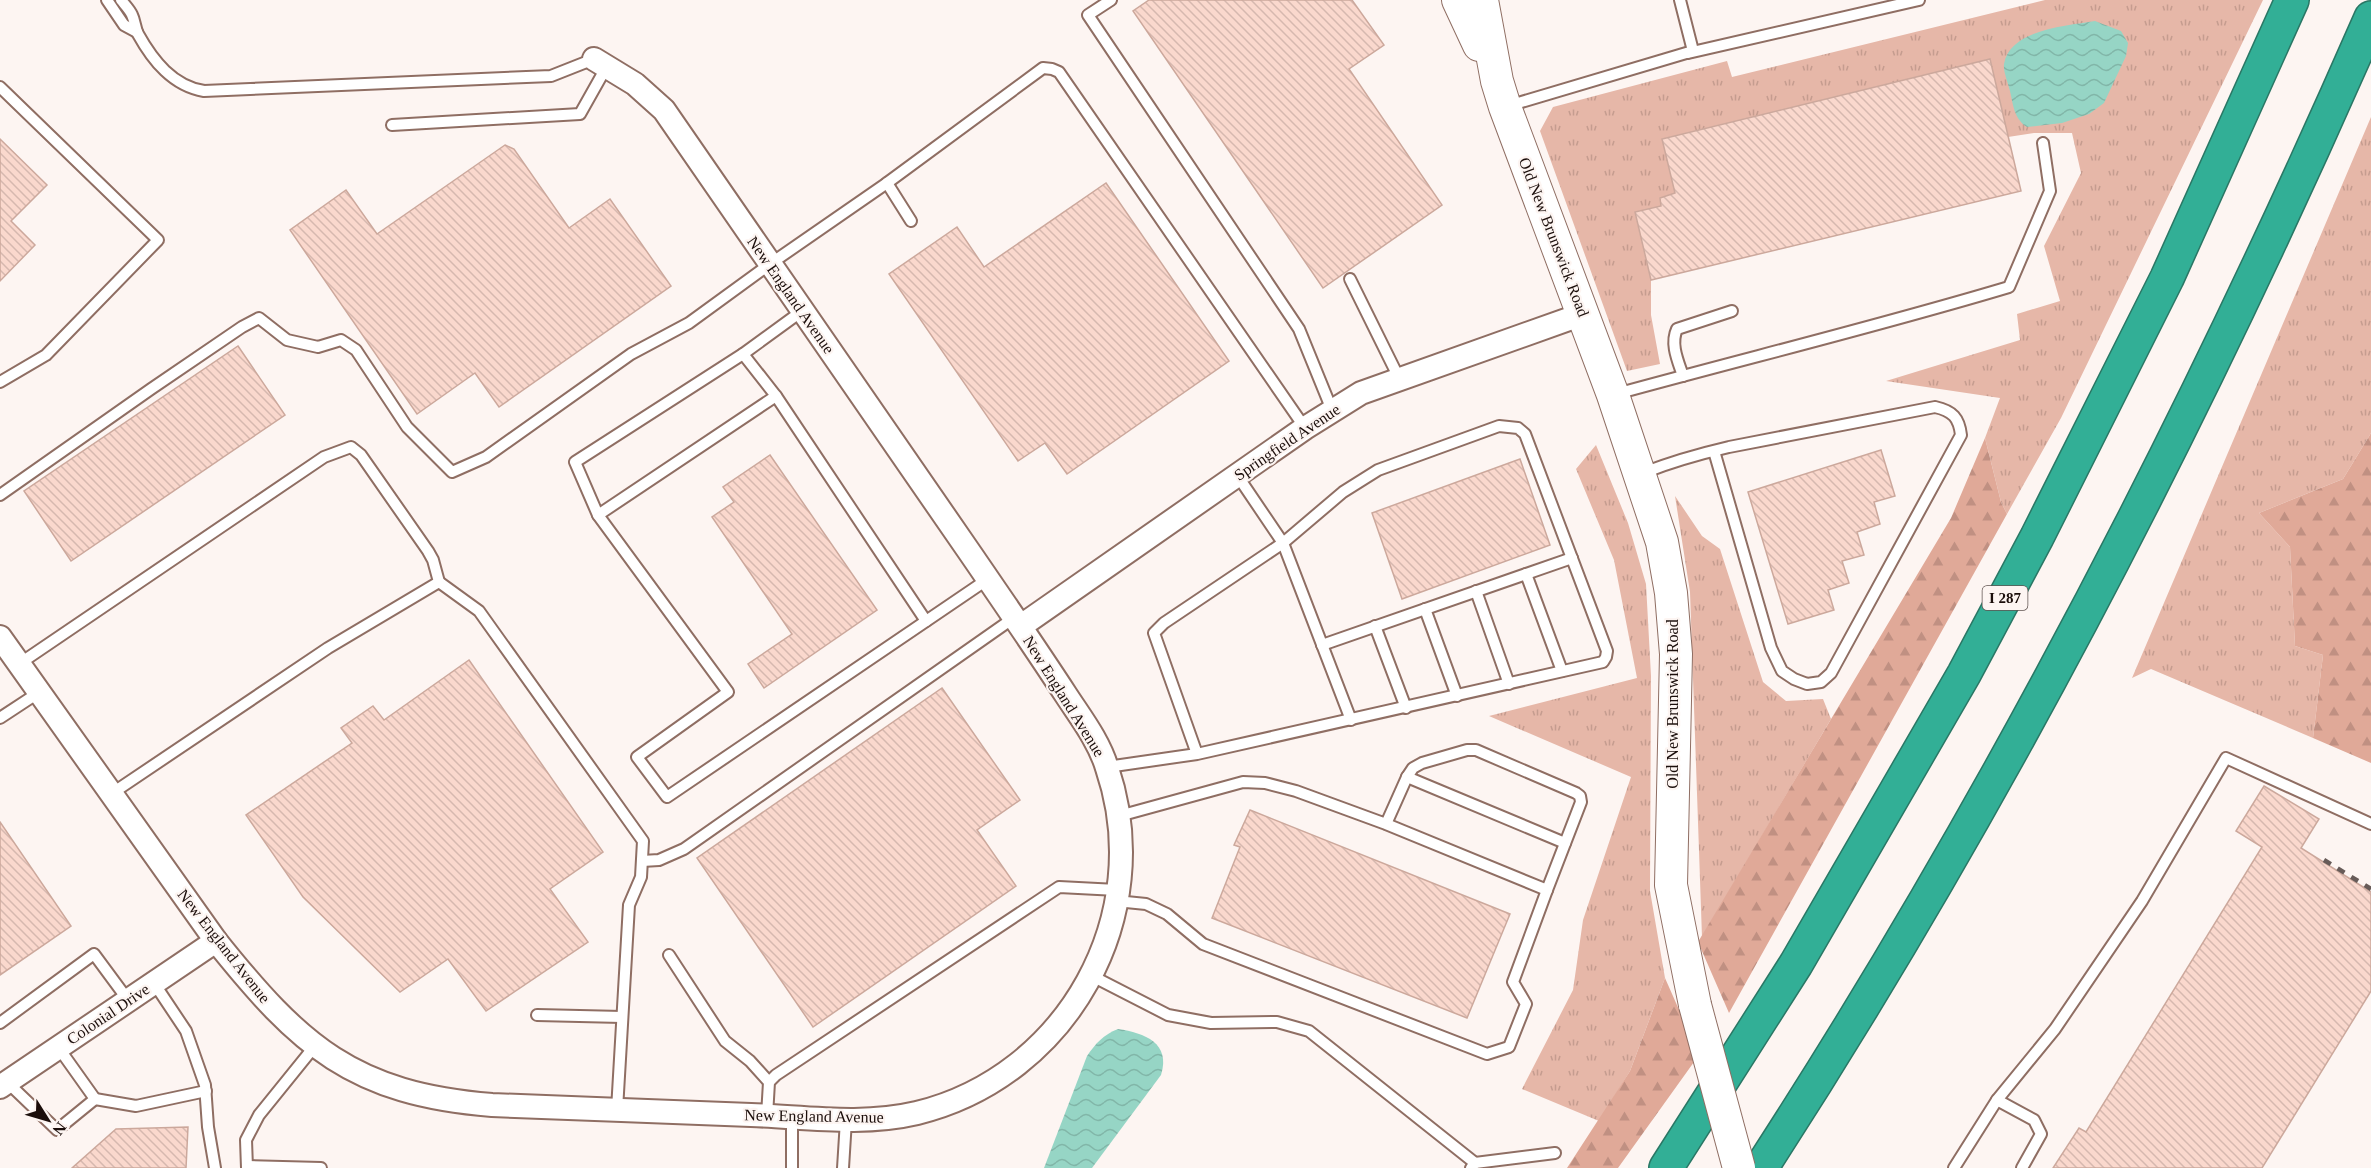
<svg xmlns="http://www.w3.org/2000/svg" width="2371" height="1168" font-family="Georgia,serif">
<defs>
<pattern id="grass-tufts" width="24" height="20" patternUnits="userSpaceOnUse" patternTransform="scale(1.5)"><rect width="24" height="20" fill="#e6b7a8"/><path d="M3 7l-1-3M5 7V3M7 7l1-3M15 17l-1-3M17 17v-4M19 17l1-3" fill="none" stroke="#c59c8f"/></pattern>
<pattern id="forest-firs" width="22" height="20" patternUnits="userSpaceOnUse" patternTransform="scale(1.5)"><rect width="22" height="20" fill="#e0a998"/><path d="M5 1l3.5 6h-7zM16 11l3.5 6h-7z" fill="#c09082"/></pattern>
<pattern id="water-waves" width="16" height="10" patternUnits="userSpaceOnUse" patternTransform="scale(1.5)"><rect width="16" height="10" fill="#96d5c5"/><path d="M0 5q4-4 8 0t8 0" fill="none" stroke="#81b6a8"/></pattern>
<pattern id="building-back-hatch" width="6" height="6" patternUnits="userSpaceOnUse" patternTransform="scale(1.5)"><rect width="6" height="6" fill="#fad8cd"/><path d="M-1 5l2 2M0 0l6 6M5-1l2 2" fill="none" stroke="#d6b8af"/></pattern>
</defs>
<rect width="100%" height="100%" fill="#fdf5f2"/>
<!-- grass -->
<g fill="url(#grass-tufts)">
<polygon points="2045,0 2263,0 2061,418 2007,514 2001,502 1985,438 2000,398 1886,381 2020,340 2017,314 2060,301 2044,246 2081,173 2072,133 2034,133 2008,137 1990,59 1662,139 1675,193 1660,198 1661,206 1635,213 1651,280 1651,315 1660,364 1627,371 1540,131 1553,107 1727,61 1732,77"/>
<polygon points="2371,117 2371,433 2343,479 2259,513 2290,547 2295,646 2323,655 2313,738 2151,669 2132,678"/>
<polygon points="1596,445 1628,523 1646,584 1651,676 1650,891 1665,978 1630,1071 1599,1121 1522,1089 1573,990 1583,920 1631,777 1489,716 1637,678 1614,560 1576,469"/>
<polygon points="1675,496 1702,536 1720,549 1763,682 1786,701 1823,699 1831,719 1702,937 1690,592"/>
</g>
<!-- forest -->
<g fill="url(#forest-firs)">
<polygon points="2371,433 2371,763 2313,738 2323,655 2295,646 2290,547 2259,513 2343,479"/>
<polygon points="1985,438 2001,502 2007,514 1729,1013 1698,942 1951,518"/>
<polygon points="1665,978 1699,1055 1618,1168 1567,1168 1630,1071"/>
</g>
<!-- water -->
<g fill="url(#water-waves)">
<path d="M2095,21L2121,31L2128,43L2126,56L2104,103L2089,114L2062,123L2027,127C2014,119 2013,104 2010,91C2008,83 2003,71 2004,64C2010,29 2067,26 2095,21Z"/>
<path d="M1118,1029C1145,1033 1171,1043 1161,1075L1092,1168H1044L1087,1056C1096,1043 1103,1035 1118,1029Z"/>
</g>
<!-- building -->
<g fill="url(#building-back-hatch)" stroke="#cca89c" stroke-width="1.5">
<polygon points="1149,0 1352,0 1384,45 1349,69 1442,205 1323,288 1133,11"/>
<polygon points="1990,59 2021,191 1651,280 1635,212 1661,206 1660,198 1675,193 1662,139"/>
<polygon points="0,139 47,185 11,221 35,245 0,281"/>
<polygon points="505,145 514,149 569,228 610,199 671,286 499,407 475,373 417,414 290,230 346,190 377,234"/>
<polygon points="1106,183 1229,361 1067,474 1045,443 1018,461 889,274 957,227 984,267"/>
<polygon points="238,346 285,415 71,561 24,491"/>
<polygon points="1881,450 1895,496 1874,502 1880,524 1857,532 1864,555 1842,561 1849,583 1828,590 1834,610 1788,624 1748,492"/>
<polygon points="770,455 877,610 764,688 748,664 792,634 712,517 734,502 723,487"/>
<polygon points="1520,459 1550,545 1402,599 1372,513"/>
<polygon points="469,660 603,852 550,889 588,942 486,1011 448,959 400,992 303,897 246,815 352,743 341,728 373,706 384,720"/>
<polygon points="942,688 1020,800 977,830 1016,886 813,1027 697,858"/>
<polygon points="2264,786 2319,819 2301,848 2371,892 2371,991 2262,1168 2053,1168 2079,1128 2086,1132 2262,847 2236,831"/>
<polygon points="1250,810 1510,914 1467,1018 1212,918 1240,847 1234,845"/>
<polygon points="0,822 71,926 0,975"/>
<polygon points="188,1127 186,1168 72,1168 116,1129"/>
</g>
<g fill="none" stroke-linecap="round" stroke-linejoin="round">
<defs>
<g id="lane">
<polyline points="107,0 124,25 137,32"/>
<path d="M121,0C125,5 130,10 132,15C135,21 135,28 138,34C153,61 173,86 204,91L551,76L594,59"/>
<polyline points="1111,0 1088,15 1299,329 1332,410"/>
<polyline points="1688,53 1919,0"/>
<polyline points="0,87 158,240 46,355 0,382"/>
<polyline points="1508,106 1693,51 1680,0"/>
<polyline points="392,125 580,114 607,66"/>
<polyline points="887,183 911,221"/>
<polyline points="1350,279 1399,378"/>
<polyline points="802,311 743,354 776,396 598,515 728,692 637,757 667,797 988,579"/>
<path d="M1683,376C1678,361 1670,344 1677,329L1732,311"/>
<path d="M1616,394C1747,358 1879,326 2009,287L2050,191L2043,143"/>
<polyline points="776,396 926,621"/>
<path d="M1643,473C1671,462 1699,454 1729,447L1935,407C1953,411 1959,418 1961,435L1831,673L1821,682L1807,684L1794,679L1782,671L1771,648L1714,451"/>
<polyline points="1237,475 1283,543 1351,720"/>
<polyline points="0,495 151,389 242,327 259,318 287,340 318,347 341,340 356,350 407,427 452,472 486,457 631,354 689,323 770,264 887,183 1043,68 1052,69 1059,72 1305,428"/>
<polyline points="598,515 575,462 743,354"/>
<polyline points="1526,574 1562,671"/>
<polyline points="439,582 479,611 643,841 641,877 629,905 617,1110"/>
<polyline points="1476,591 1509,684"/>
<polyline points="1425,609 1457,696"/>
<polyline points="1375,626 1406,708"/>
<polyline points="1322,645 1572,558"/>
<polyline points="19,664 324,457 351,447 361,455 428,551 433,560 439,582 328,648 111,794"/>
<polyline points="0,718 38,693"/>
<polyline points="1107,767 1197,754 1603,662 1606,657 1607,651 1525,434 1518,428 1499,426 1378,470 1343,492 1283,543 1164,623 1154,633 1197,754"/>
<polyline points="1407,777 1565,843"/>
<polyline points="1119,816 1243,782 1265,783 1296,791 1386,824 1547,890 1581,802 1580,796 1576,793 1476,750 1467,750 1422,763 1413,768 1407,777 1386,824"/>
<polyline points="642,861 659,860 684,849 1015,617"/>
<polyline points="1116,901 1146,904 1167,914 1203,944 1487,1054 1509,1047 1526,1004 1513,982 1547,890"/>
<polyline points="669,955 725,1041 750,1061 769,1082"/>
<polyline points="1092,976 1168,1015 1211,1023 1277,1022 1309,1031 1475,1163 1471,1168"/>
<polyline points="154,983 186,1031 205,1085 208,1127 215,1168"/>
<polyline points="537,1015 622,1017"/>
<polyline points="0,1023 94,954 128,1000"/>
<polyline points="7,1082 57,1130 95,1099 58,1047"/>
<polyline points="95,1099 136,1106 206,1091"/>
<polyline points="1997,1100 2034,1120 2041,1134 2022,1168"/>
<polyline points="767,1116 769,1082 776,1075 1059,887 1117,890"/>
<polyline points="1475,1163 1555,1153"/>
<polyline points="247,1166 321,1168"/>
<polyline points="247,1168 246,1140 259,1115 314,1047"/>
<polyline points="792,1168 792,1118"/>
<polyline points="843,1168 846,1120"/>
<polyline points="1954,1168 1997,1100 2055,1029 2142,901 2226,758 2371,824"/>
</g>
<g id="street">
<polyline points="1021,626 1305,428 1361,393 1583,314"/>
<path d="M0,637L216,941C300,1046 353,1094 492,1105C578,1108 665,1112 751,1115C806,1117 862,1126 917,1113C1068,1076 1157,915 1107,768C1099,741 1081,718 1066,695C1034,646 1001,598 968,550C866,404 765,257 664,110L635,84L594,59"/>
<polyline points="0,1087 216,941"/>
</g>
<g id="secondary">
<polyline points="1458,0 1479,45"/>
<polyline points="1482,0 1497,81 1505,107 1613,395 1662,542 1671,593 1676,654 1671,885 1695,1005"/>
</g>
<g id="highway">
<polyline points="1666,1168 1796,964 1964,674 2037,537 2167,278 2292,0"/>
<path d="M1761,1168C1998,803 2197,416 2371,18"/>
</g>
</defs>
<!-- lane casing -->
<use href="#lane" stroke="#8f6e63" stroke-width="14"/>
<!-- street casing -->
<use href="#street" stroke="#8f6e63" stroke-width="26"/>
<!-- secondary casing -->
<use href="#secondary" stroke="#8f6e63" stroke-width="34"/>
<!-- highway casing -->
<use href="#highway" stroke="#2a7765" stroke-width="36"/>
<!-- lane -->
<use href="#lane" stroke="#fff" stroke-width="10"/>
<!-- street -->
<use href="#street" stroke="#fff" stroke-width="22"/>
<!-- secondary -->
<use href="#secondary" stroke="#fff" stroke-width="32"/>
<!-- highway -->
<use href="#highway" stroke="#32af96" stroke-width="33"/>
<!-- rail -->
<polyline stroke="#675b58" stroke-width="4.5" stroke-dasharray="8 8" stroke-linecap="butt" points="2324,860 2371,889"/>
<defs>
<polyline id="secondary-bridge" points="1695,1005 1739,1168"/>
</defs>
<!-- secondary-bridge casing -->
<use href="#secondary-bridge" stroke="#8f6e63" stroke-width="34" stroke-linecap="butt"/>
<!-- secondary-bridge -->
<use href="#secondary-bridge" stroke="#fff" stroke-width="32"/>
</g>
<g text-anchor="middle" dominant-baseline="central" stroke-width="4.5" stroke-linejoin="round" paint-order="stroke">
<!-- shield labels -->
<rect fill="#fdf5f2" stroke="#5f5350" stroke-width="1.5" x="1982.5" y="586" width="45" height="24" rx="4.5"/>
<g font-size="15" font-weight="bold" fill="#1b0e0b">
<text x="2005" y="598">I 287</text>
</g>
<!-- street labels -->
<g font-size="16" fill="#1b0e0b" stroke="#fdf5f2">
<text transform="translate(1554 237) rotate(69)">Old New Brunswick Road</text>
<text transform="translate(791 295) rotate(55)">New England Avenue</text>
<text transform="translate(1287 442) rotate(-34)">Springfield Avenue</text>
<text transform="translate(1064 696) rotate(58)">New England Avenue</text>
<text transform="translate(1672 704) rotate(-90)">Old New Brunswick Road</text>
<text transform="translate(224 946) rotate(52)">New England Avenue</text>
<text transform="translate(108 1014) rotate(-34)">Colonial Drive</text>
<text transform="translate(814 1116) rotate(1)">New England Avenue</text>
</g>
</g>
<!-- north arrow -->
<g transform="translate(48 1120) rotate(127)" stroke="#fdf5f2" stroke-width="4.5" paint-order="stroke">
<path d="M0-4.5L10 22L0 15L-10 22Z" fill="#1b0e0b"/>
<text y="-9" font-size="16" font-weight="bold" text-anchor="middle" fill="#1b0e0b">N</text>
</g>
</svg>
